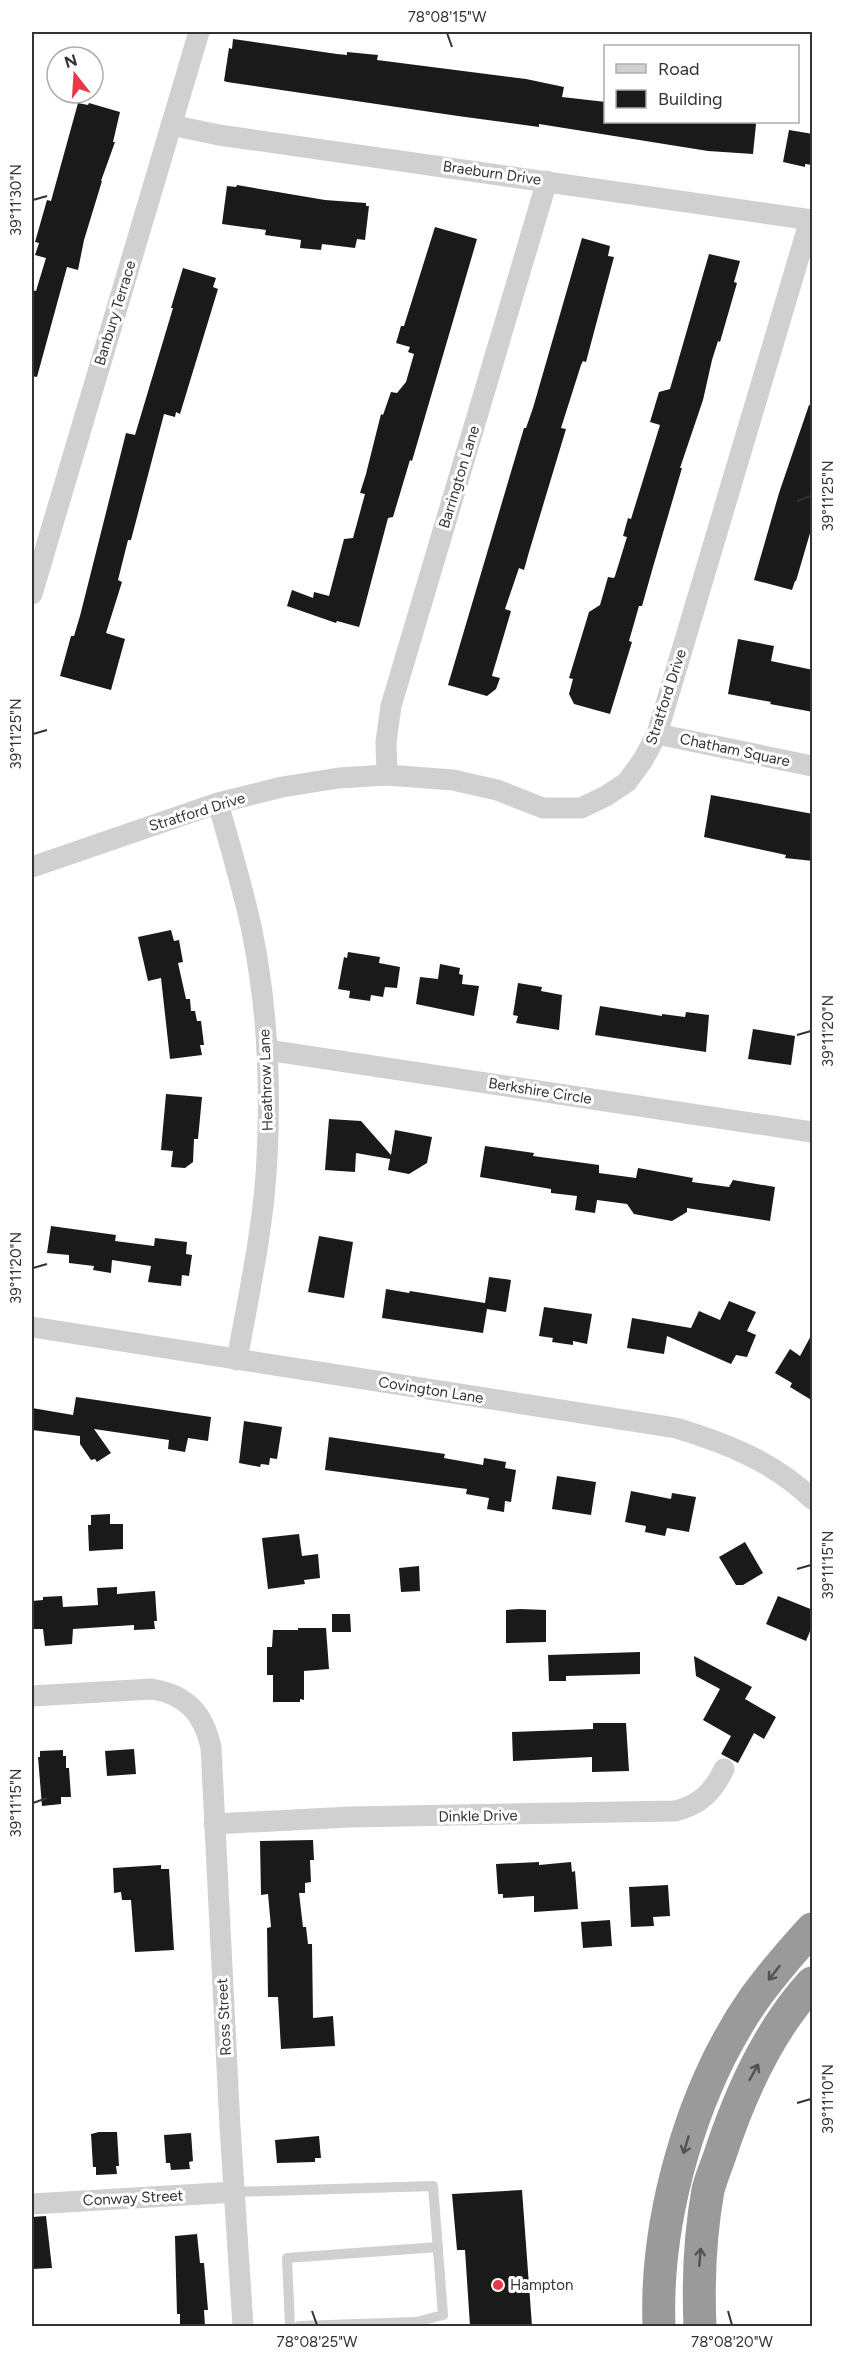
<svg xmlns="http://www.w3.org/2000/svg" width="844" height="2358" font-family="Figtree,sans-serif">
<rect width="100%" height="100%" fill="#fff"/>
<!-- building -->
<g fill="#1a1a1a">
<polygon points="233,39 337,54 347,55 347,52 378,55 377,60 526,79 564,87 562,97 606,102 606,122 754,122 756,124 753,154 708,151 539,124 539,127 458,116 227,82 224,81 229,48 232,49"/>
<polygon points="78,103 88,105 89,103 120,112 113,142 115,142 101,181 102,181 84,240 78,270 67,267 37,377 32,376 32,290 36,291 46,258 35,255 39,243 35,242 47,200 51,201"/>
<polygon points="789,130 813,134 813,165 805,164 805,167 783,162"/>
<polygon points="237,185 325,200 366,203 366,206 369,206 365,240 357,239 355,248 322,244 321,250 300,248 301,240 265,235 266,230 222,224 227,186 236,187"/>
<polygon points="435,227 477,239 412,461 410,460 393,517 388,518 360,624 359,627 337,621 336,623 287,606 292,590 313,598 314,592 329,596 344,539 353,538 365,494 360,493 366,474 381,414 383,415 391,392 397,393 406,382 414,354 408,352 410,347 396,343 401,326 404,326"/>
<polygon points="582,238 610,246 608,256 614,257 586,362 583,361 581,365 561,428 566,429 529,552 524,570 519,568 505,609 511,611 493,672 492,676 500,678 496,689 487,696 448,685 524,428 526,428 533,408"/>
<polygon points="709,254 740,261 734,282 737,283 720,342 718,341 712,360 703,400 680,468 682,468 653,567 642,606 639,606 629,641 632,642 610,714 574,704 569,694 573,679 569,678 589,612 600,605 608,577 614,578 615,576 627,537 623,536 628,518 631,519 660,425 650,422 659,392 670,389"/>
<polygon points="183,268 216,278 213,287 218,289 180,414 176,412 175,417 164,414 131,540 128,540 118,580 122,582 106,633 125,639 111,690 60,676 71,636 74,636 80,616 126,433 135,435 173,308 171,308"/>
<polygon points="809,405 813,406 813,523 796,581 795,581 792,590 754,580 779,493"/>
<polygon points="738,639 774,646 771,661 813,670 813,712 770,704 771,702 728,694"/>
<polygon points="711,795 813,814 813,861 785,858 786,855 704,837"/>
<polygon points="171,930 174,941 179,940 183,962 178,963 186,999 190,999 191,1011 195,1011 197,1021 201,1021 204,1045 200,1045 202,1055 170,1059 161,978 148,981 138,937"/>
<polygon points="348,952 380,957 379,963 400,967 397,988 385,987 383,997 371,995 370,1001 349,998 350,991 338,989 344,957 347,958"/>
<polygon points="440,964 460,968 459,974 463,975 462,984 479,986 474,1016 416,1004 420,977 438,979"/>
<polygon points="518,983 542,987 541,991 562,995 559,1030 516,1023 518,1016 513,1015"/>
<polygon points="600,1006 662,1016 662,1014 685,1017 686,1012 709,1015 706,1052 595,1035"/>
<polygon points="753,1029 795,1036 791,1065 748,1059"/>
<polygon points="166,1094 202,1097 198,1139 194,1139 193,1162 185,1168 171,1167 173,1151 161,1150"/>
<polygon points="329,1119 361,1121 391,1155 395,1130 432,1137 427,1163 409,1174 388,1170 390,1159 356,1153 355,1172 325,1170"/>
<polygon points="485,1146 534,1153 533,1156 599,1165 599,1173 636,1178 638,1168 693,1178 692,1182 729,1187 733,1180 775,1187 770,1221 687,1208 687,1212 672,1221 634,1214 627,1204 597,1200 595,1213 575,1210 577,1196 551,1193 551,1189 480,1177"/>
<polygon points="51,1226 116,1235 115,1241 154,1246 155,1238 187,1242 186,1254 192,1255 189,1276 182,1275 181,1286 148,1282 151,1266 112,1260 111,1273 93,1270 94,1266 69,1263 69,1255 47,1253"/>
<polygon points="319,1236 353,1242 344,1298 308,1292"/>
<polygon points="489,1277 511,1280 506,1312 487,1309 483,1333 382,1318 386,1289 409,1293 410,1291 485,1303"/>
<polygon points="729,1301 756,1312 747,1331 756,1335 747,1357 736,1355 731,1364 667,1336 664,1354 627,1348 632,1318 691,1328 699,1311 720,1320"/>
<polygon points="544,1307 592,1314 587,1344 573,1341 573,1345 552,1342 553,1338 539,1336"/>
<polygon points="813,1332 813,1401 790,1387 792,1383 775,1373 790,1349 800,1356"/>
<polygon points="76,1397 211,1417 208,1441 188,1438 185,1452 168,1449 169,1440 94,1429 111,1453 97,1462 95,1459 91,1460 80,1444 80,1436 32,1430 32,1408 73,1415"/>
<polygon points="244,1421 282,1427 277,1459 270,1458 269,1465 261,1464 260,1467 239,1463"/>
<polygon points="329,1437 445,1454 444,1458 483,1465 484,1458 506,1462 505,1468 516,1470 511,1502 505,1501 504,1512 487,1509 489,1498 466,1494 467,1489 325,1470"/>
<polygon points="557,1476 596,1482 591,1515 552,1509"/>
<polygon points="631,1491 671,1499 672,1493 696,1497 689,1532 667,1528 665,1536 645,1532 646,1526 625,1522"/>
<polygon points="110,1514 110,1524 123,1524 123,1549 89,1551 88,1525 91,1525 91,1515"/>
<polygon points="299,1534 302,1556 318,1554 320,1578 304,1580 305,1584 268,1589 262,1538"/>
<polygon points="745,1542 763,1573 743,1585 736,1585 719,1557"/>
<polygon points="419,1566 420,1591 401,1592 399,1568"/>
<polygon points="117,1587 117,1594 155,1591 157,1621 154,1621 155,1629 134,1630 134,1625 73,1629 72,1644 45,1646 43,1629 32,1629 32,1601 43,1600 43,1597 62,1596 63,1607 98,1605 97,1588"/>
<polygon points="778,1596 813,1610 813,1624 806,1641 766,1624"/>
<polygon points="520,1609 546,1610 546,1642 506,1643 506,1610"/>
<polygon points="332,1614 350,1614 351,1632 332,1632"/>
<polygon points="298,1628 326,1628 329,1669 304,1671 304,1700 300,1699 300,1702 273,1702 273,1675 267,1675 267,1647 272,1647 273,1630 298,1630"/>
<polygon points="640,1652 640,1674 566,1676 566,1681 549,1681 548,1655"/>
<polygon points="694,1656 752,1687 745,1699 776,1717 764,1739 754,1733 738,1763 721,1754 731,1736 703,1720 720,1689 696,1676"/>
<polygon points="593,1723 626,1723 629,1771 592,1772 592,1757 513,1761 512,1732 593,1729"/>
<polygon points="134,1749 136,1774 107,1776 105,1751"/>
<polygon points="63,1750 63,1756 66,1756 66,1768 69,1768 71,1797 61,1797 61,1804 42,1806 38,1757 40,1757 40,1751"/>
<polygon points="313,1840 314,1860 310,1860 311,1882 305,1883 305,1893 299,1893 303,1927 306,1927 308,1944 312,1944 313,2018 333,2016 335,2046 281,2049 278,1997 268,1997 267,1928 271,1927 268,1894 261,1895 260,1841"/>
<polygon points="539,1862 539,1865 571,1862 572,1872 575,1871 578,1909 534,1912 534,1896 503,1898 503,1894 498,1894 496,1864"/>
<polygon points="161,1865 161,1869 169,1869 174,1950 135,1952 131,1900 122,1900 121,1892 114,1893 113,1868"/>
<polygon points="668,1885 670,1916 653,1917 654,1926 631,1927 629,1887"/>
<polygon points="610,1920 612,1946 583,1948 581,1922"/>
<polygon points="99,2132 117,2132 119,2166 116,2166 117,2174 96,2175 96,2167 93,2167 91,2134"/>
<polygon points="191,2133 193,2161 189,2162 190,2169 171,2170 170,2163 166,2163 164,2135"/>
<polygon points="319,2136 321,2158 315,2158 315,2162 277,2163 275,2140"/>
<polygon points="522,2190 532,2326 470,2326 465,2250 457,2250 452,2194"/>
<polygon points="46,2216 52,2268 32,2269 32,2217"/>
<polygon points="197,2234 200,2263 204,2263 208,2310 204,2310 205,2326 185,2326 185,2324 180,2324 180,2314 177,2314 175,2236"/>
</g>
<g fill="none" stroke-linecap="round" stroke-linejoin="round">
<!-- service -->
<g stroke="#d0d0d0" stroke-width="10">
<polyline points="235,2192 433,2186 443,2315 416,2322 416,2326"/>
<polyline points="290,2326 287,2258 438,2247"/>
<polyline points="299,2326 416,2322"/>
</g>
<!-- minor -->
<g stroke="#d0d0d0" stroke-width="21">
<polyline points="171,125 219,135 812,220"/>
<polyline points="32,594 199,32"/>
<polyline points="657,734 812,766"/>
<polyline points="387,775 386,742 391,706 547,181"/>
<path d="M218,803C230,846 243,888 252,931C267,1005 271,1082 267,1158C264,1226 249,1293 237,1360"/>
<polyline points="32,867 218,803 282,787 339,778 387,775 453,780 497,790 543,808 581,808 606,796 627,782 643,760 657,734 810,220"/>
<polyline points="267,1050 812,1132"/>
<path d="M32,1327L676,1428C726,1443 774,1462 812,1499"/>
<path d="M32,1696L152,1689C187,1695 203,1713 211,1747L230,2127L243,2326"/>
<path d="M214,1824L350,1817L675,1811C700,1805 713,1792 724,1769"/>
<polyline points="32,2204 235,2192"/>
</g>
<!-- motorway -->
<g stroke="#9a9a9a" stroke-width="33">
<path d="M659,2326C655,2218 692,2088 754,1999C772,1974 792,1951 812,1929"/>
<path d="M700,2326C698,2281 700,2235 708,2190C711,2178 716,2167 720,2155C740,2094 768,2031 812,1983"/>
</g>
</g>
<!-- one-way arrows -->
<defs><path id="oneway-shaft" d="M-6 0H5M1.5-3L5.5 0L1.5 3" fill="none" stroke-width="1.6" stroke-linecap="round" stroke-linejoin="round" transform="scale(1.5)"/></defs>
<g stroke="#525252">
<use href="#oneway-shaft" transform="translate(774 1973) rotate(128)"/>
<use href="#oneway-shaft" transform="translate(754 2072) rotate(-61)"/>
<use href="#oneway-shaft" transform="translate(686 2145) rotate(107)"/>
<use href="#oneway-shaft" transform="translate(700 2257) rotate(-85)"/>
</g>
<!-- ticks -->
<path fill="none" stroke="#333" stroke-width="2" d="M447,33L452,47M33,200L47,196M797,501L811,496M33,734L47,730M797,1035L811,1031M33,1268L47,1264M797,1569L811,1565M33,1803L47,1798M797,2103L811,2099M312,2311L317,2325M728,2311L732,2325"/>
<!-- markers -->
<circle fill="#e63946" stroke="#fff" stroke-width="2" cx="498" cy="2285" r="6"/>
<g text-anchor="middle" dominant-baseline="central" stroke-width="6" stroke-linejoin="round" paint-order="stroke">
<!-- street labels -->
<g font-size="15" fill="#333" stroke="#fff">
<text transform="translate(492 173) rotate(8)">Braeburn Drive</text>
<text transform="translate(115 313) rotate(-73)">Banbury Terrace</text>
<text transform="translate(459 477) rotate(-73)">Barrington Lane</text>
<text transform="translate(666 697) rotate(-72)">Stratford Drive</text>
<text transform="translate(735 750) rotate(12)">Chatham Square</text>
<text transform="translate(197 812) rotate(-17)">Stratford Drive</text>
<text transform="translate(266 1080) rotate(-92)">Heathrow Lane</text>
<text transform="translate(540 1091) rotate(9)">Berkshire Circle</text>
<text transform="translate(431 1390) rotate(9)">Covington Lane</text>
<text transform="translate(478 1816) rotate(-1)">Dinkle Drive</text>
<text transform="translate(224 2017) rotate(-93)">Ross Street</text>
<text transform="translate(133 2198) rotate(-3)">Conway Street</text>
</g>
<!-- poi labels -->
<g font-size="15" fill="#333" stroke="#fff" text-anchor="start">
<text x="510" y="2285">Hampton</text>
</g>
</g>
<!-- border -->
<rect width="844" height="2358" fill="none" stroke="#ffffff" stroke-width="66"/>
<!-- legend -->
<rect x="604" y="45" width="195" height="78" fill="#ffffff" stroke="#adadad" stroke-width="1.5"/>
<rect x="616" y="64" width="30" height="9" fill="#d0d0d0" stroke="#adadad" stroke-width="1.5"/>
<text x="658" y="75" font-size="18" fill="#333333">Road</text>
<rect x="616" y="90" width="30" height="18" fill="#1a1a1a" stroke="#adadad" stroke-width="1.5"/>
<text x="658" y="105" font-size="18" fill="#333333">Building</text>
<!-- north arrow -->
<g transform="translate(75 75) rotate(343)"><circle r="28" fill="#ffffff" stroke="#adadad" stroke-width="1.5"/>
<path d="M0-4.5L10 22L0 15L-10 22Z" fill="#e63946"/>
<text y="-9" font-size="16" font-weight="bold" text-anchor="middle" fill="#333333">N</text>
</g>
<rect x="33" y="33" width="778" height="2292" fill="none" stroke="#333" stroke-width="2"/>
<g font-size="15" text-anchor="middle" fill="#333">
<text x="447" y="22">78°08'15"W</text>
<text transform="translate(16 200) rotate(-90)" y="5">39°11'30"N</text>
<text transform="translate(828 496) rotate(-90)" y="5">39°11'25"N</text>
<text transform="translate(16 734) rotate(-90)" y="5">39°11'25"N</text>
<text transform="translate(828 1031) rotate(-90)" y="5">39°11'20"N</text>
<text transform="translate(16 1268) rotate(-90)" y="5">39°11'20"N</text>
<text transform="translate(828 1565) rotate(-90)" y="5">39°11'15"N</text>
<text transform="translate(16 1803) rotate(-90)" y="5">39°11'15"N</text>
<text transform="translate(828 2099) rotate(-90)" y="5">39°11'10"N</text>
<text x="317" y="2347">78°08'25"W</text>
<text x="732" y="2347">78°08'20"W</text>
</g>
</svg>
